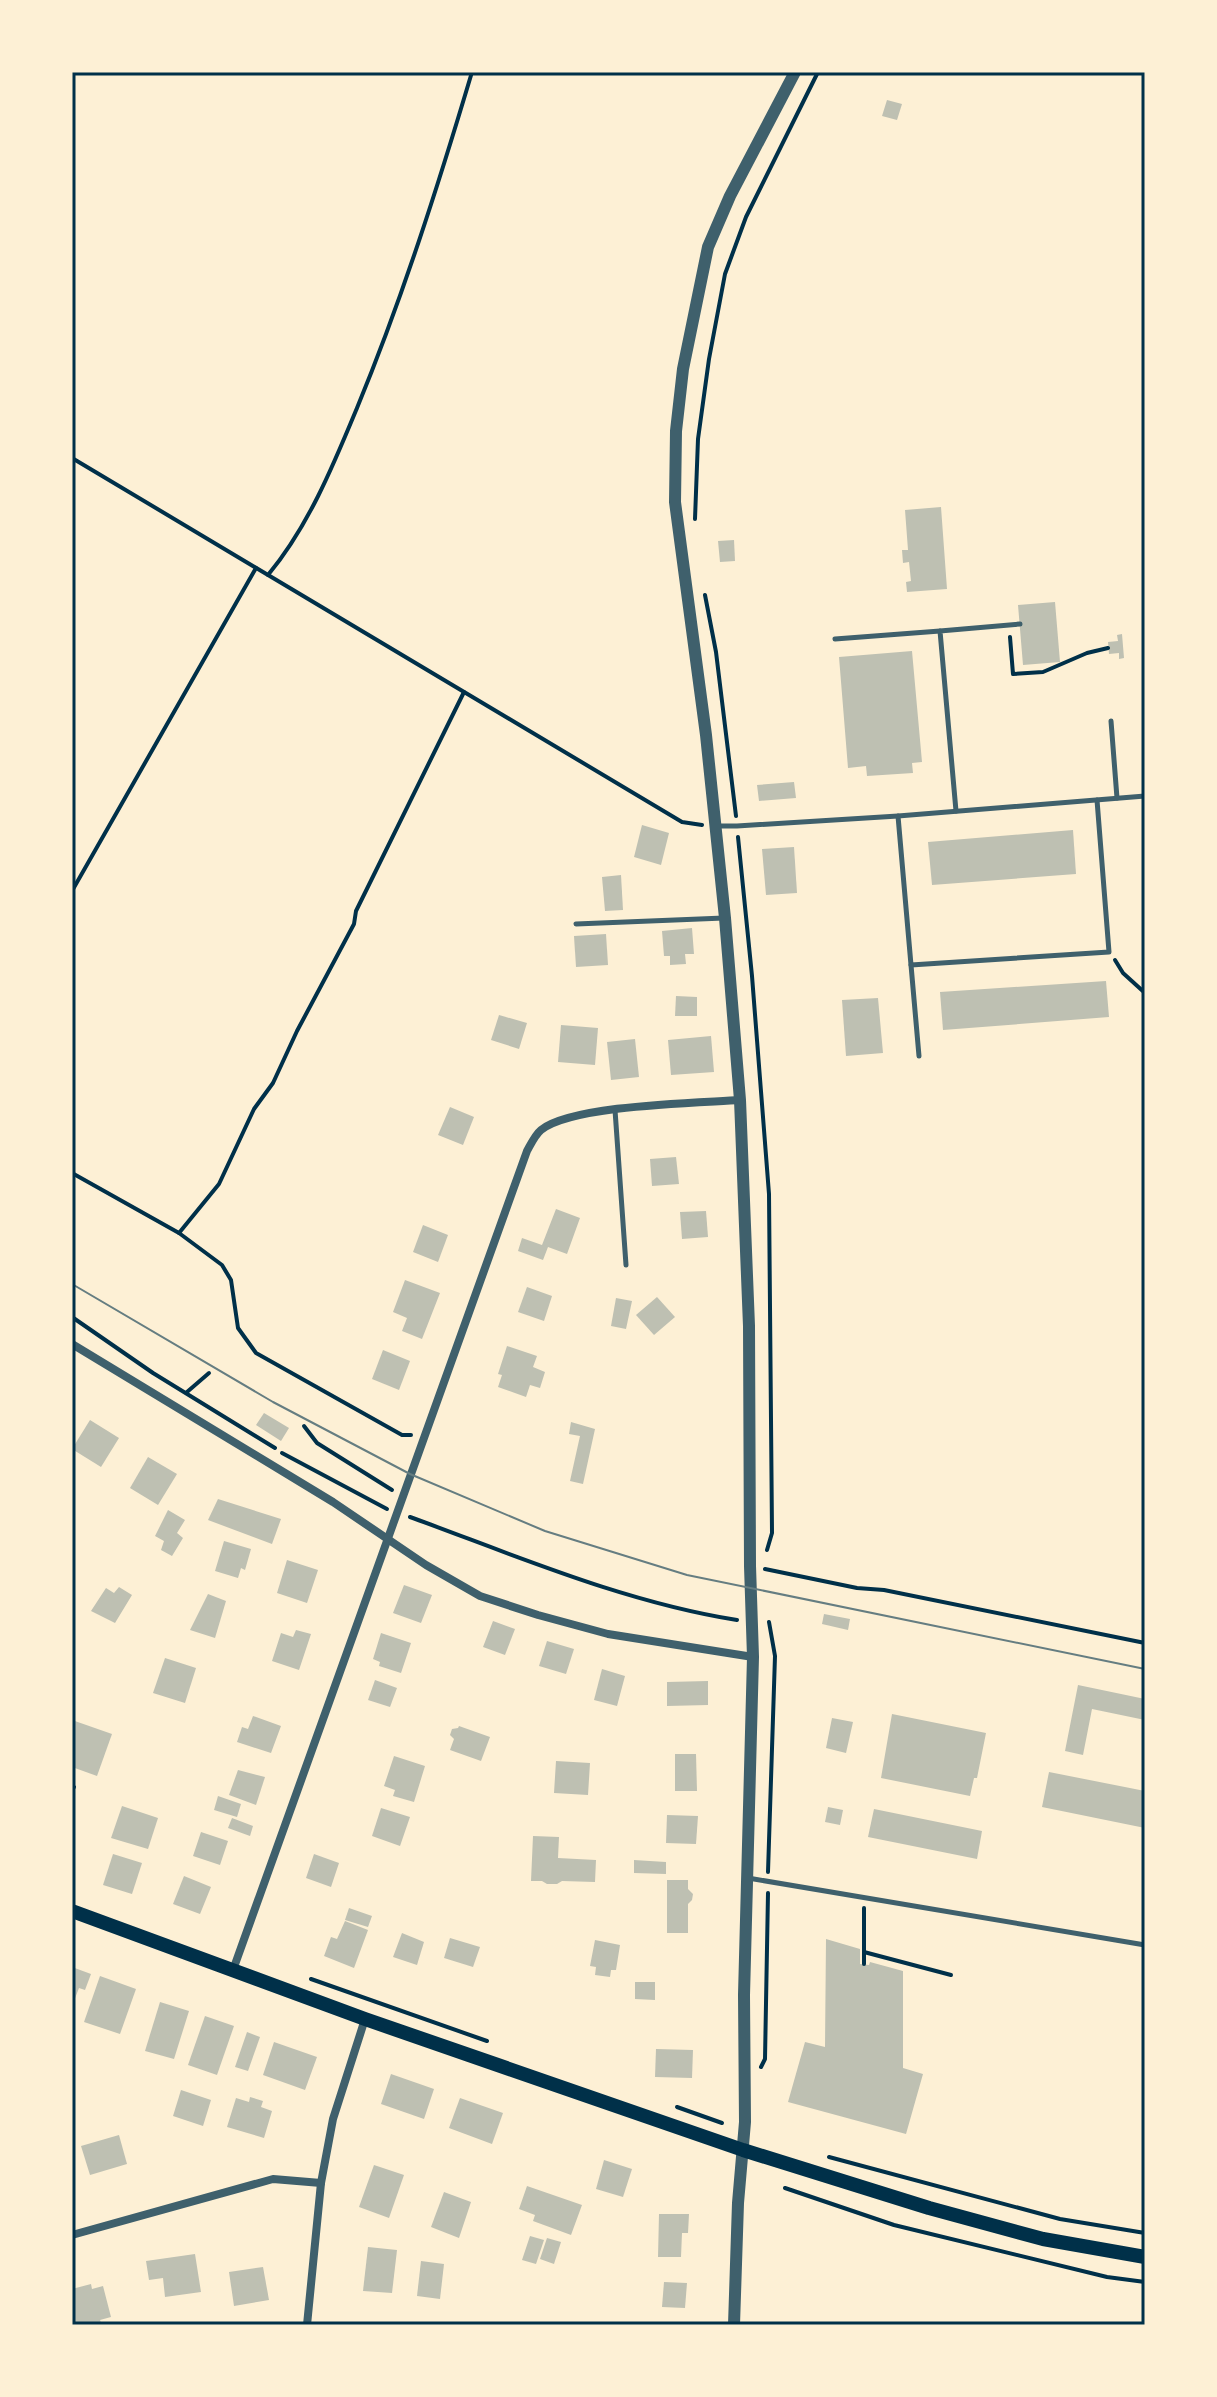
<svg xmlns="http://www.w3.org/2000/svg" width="1217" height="2397" font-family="'Asap Condensed',sans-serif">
<rect width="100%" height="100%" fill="#fdf0d5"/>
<!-- building -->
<g fill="#bec0b2">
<polygon points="887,100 902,104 897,120 882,116"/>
<polygon points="941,507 947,589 907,592 906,582 911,581 909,562 903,563 902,550 908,550 905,510"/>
<polygon points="734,540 735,561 720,562 718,541"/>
<polygon points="1055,602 1060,662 1023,665 1018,605"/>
<polygon points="1122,634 1124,658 1119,659 1119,653 1109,654 1108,642 1118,641 1117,635"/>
<polygon points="912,651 922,762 912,763 913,773 867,776 866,766 848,768 839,657"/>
<polygon points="794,782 796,798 759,801 757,785"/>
<polygon points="642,825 669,833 661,865 634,857"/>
<polygon points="1073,830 1076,874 932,885 928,842"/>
<polygon points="794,847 797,893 766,895 762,849"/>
<polygon points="621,875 623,910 605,911 602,877"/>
<polygon points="692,928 694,954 685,954 686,964 670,965 670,956 664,956 662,931"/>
<polygon points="606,934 608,965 576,967 574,936"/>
<polygon points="1106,981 1109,1017 943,1030 940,992"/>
<polygon points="676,996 697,997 697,1016 675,1016"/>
<polygon points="878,998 883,1053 846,1056 842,1000"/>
<polygon points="499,1015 527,1023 519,1049 491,1040"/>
<polygon points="561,1025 598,1028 595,1065 558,1062"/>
<polygon points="711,1036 714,1072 671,1075 668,1040"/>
<polygon points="635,1039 639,1077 611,1080 607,1042"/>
<polygon points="450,1107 474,1117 463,1145 438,1135"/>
<polygon points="676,1157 679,1184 652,1186 650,1159"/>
<polygon points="556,1209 580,1218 567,1254 548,1247 543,1260 518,1251 522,1238 542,1245"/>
<polygon points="706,1211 708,1237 682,1239 680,1212"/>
<polygon points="423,1225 448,1235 438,1262 413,1252"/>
<polygon points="405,1280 440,1293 422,1339 402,1331 407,1318 393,1312"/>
<polygon points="527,1287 552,1296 544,1321 518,1312"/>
<polygon points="657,1297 675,1317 654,1335 636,1315"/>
<polygon points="616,1298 632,1301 626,1329 611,1326"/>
<polygon points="507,1346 537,1356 533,1367 545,1372 540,1388 530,1385 526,1397 498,1387 502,1375 498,1374"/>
<polygon points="383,1350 410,1361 399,1390 372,1379"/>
<polygon points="264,1413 289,1428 281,1441 256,1425"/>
<polygon points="90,1420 119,1438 101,1467 72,1449"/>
<polygon points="571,1422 595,1429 583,1484 570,1481 580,1436 569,1434"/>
<polygon points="148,1457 177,1474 158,1505 130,1488"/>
<polygon points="218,1499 281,1519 272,1544 208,1520"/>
<polygon points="168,1510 185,1520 177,1533 183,1538 172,1556 161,1550 164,1541 155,1536"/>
<polygon points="224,1541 251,1549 245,1570 241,1568 238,1578 215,1571"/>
<polygon points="287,1560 318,1570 307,1603 277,1593"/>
<polygon points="404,1585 432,1595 421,1623 393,1613"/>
<polygon points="119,1587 132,1595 115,1623 91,1611 106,1588 114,1593"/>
<polygon points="208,1594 226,1601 215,1638 190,1630"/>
<polygon points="824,1614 850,1619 848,1630 822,1624"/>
<polygon points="493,1621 515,1629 505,1655 483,1647"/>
<polygon points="296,1630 311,1634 299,1670 272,1661 281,1633 293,1637"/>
<polygon points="381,1633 411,1643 401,1673 379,1666 380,1662 373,1659"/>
<polygon points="547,1641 574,1649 566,1674 539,1666"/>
<polygon points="165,1658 196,1668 185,1703 153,1693"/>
<polygon points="602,1669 625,1676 617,1706 594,1700"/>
<polygon points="375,1680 397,1688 390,1707 368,1700"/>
<polygon points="708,1681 708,1705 667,1706 667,1682"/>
<polygon points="1078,1685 1145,1699 1145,1720 1092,1709 1083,1755 1065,1751"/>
<polygon points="892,1714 986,1733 977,1778 974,1778 970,1796 881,1778"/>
<polygon points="253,1716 281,1726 271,1753 237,1742 242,1727 248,1729"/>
<polygon points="832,1718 853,1722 846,1753 826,1748"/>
<polygon points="72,1720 112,1734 97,1776 72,1767"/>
<polygon points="459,1726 490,1737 481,1761 450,1750 454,1739 450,1735 452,1729 458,1728"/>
<polygon points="675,1754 696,1754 697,1791 675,1791"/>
<polygon points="394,1756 425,1766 414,1802 393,1796 395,1790 384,1786"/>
<polygon points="556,1761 590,1763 588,1795 554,1793"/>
<polygon points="238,1770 265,1777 256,1805 229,1795"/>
<polygon points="1049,1772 1145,1791 1145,1828 1042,1807"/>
<polygon points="218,1796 241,1804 237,1817 214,1810"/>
<polygon points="122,1806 158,1818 148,1849 111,1838"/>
<polygon points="828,1807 843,1810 840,1825 825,1822"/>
<polygon points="381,1808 410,1817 400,1846 372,1836"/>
<polygon points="874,1809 982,1831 977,1859 868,1837"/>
<polygon points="667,1815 698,1816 696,1844 666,1843"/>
<polygon points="232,1818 253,1826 250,1836 228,1828"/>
<polygon points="201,1832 228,1841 220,1865 193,1856"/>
<polygon points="533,1836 559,1837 558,1858 596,1860 595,1882 562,1881 557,1884 547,1884 542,1881 531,1881"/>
<polygon points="113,1854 142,1863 132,1894 103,1885"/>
<polygon points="314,1854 339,1863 331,1887 306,1878"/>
<polygon points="634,1860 666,1862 666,1874 634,1873"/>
<polygon points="184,1876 211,1887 200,1914 173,1904"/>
<polygon points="667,1880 688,1880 688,1889 693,1894 692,1900 688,1904 688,1933 667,1933"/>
<polygon points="349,1908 372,1916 368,1927 345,1920"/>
<polygon points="345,1921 368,1930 354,1968 324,1956 331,1937 337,1939"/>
<polygon points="402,1933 424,1942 417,1965 393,1957"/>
<polygon points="450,1938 480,1947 473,1967 444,1958"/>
<polygon points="826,1939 860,1949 860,1964 869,1965 870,1962 903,1971 903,2068 923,2074 906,2134 788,2102 805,2042 825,2047"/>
<polygon points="595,1940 620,1945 616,1970 611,1970 610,1977 595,1975 596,1967 590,1966"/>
<polygon points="72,1967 91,1974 85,1990 79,1988 72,2006"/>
<polygon points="100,1976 136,1989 120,2034 84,2022"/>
<polygon points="635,1982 655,1982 655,2000 635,1999"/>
<polygon points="160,2002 189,2011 174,2059 145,2051"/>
<polygon points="205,2016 234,2026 217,2075 188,2065"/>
<polygon points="247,2032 260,2037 248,2071 235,2067"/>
<polygon points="274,2042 317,2057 305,2090 263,2075"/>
<polygon points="656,2049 693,2050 692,2078 655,2077"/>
<polygon points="391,2074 434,2089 424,2119 381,2104"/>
<polygon points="181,2090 211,2100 203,2126 173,2116"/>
<polygon points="250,2097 263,2101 261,2107 272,2111 264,2138 227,2127 236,2098 249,2102"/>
<polygon points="460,2098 503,2113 492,2144 449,2128"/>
<polygon points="119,2135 127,2164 90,2175 81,2146"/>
<polygon points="604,2160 632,2169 623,2197 596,2189"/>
<polygon points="374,2165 404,2175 389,2218 359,2207"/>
<polygon points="527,2186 582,2205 571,2235 533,2221 535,2215 519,2209"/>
<polygon points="444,2192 471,2202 459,2238 431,2227"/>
<polygon points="659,2214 689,2214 688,2233 682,2233 681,2257 658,2257"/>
<polygon points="530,2236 544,2240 536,2264 522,2260"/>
<polygon points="547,2238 561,2242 554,2264 540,2259"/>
<polygon points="368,2247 397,2250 392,2293 363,2291"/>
<polygon points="195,2254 201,2292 165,2297 163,2278 149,2280 146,2261"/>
<polygon points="421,2261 444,2264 440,2299 417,2296"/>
<polygon points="263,2267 269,2300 234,2306 229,2272"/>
<polygon points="664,2282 687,2283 685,2308 662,2307"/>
<polygon points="91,2284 92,2289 103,2286 111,2317 100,2320 102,2325 72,2325 72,2289"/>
</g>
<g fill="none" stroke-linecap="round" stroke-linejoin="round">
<!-- path -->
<g stroke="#003049" stroke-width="4">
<polyline points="72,458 682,822 702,825"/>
<polyline points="695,519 698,439 709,359 725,274 746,217 818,72"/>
<path d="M268,575C308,527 333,466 357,408C402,299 438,186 472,72"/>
<polyline points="705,595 716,652 736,816"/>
<polyline points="1010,637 1013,674 1043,672 1087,653 1108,648"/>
<polyline points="738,837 752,976 769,1194 772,1533 767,1550"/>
<polyline points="72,891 256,568"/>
<polyline points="1115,960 1123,973 1145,993"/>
<polyline points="72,1173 179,1233 222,1265 231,1280 238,1328 256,1353 402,1435 411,1435"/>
<polyline points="179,1233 219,1184 254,1109 273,1083 297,1031 354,924 356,911 464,692"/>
<polyline points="72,1317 153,1373 275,1448"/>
<polyline points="187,1392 209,1373"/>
<polyline points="304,1426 317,1443 392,1490"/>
<polyline points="282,1453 387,1509"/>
<path d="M410,1517C517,1556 624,1602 737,1620"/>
<polyline points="765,1569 857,1588 884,1590 1145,1643"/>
<polyline points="72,1786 74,1787"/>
<polyline points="768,1872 775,1656 769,1622"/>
<polyline points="864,1952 951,1975"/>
<polyline points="864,1964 864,1908"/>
<polyline points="311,1979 487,2041"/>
<polyline points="761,2067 765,2059 768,1893"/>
<polyline points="677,2107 722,2123"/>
<polyline points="829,2157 1060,2219 1145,2233"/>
<polyline points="785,2188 894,2225 1107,2277 1145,2282"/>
</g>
<!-- service -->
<g stroke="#3f606c" stroke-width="5">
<polyline points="835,639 940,631"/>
<polyline points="1111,721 1117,798"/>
<polyline points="956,811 940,631 1020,624"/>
<polyline points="898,816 911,965 1109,952 1097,800"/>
<polyline points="716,826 737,826 898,816 1145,796"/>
<polyline points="576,924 724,918"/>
<polyline points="911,965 919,1056"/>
<polyline points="615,1110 626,1265"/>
<polyline points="748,1878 1145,1945"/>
</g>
<!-- minor -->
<g stroke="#3f606c" stroke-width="8">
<polyline points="72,1344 333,1502 426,1565 480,1596 538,1615 608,1634 753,1657"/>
<path d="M233,1970L527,1151C531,1144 535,1135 541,1130C572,1105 696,1103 740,1100"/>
<polyline points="72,2235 273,2179 321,2183"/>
<polyline points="307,2325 321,2183 333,2119 365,2019"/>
</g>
<!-- tertiary -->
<polyline stroke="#3f606c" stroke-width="12" points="734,2325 738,2203 745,2122 744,1995 753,1657 750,1566 749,1326 740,1100 725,918 706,735 675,502 676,431 683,369 708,247 730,196 795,72"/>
<!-- secondary -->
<polyline stroke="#003049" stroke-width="14" points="72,1911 365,2019 743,2150 929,2208 1043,2239 1145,2257"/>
<!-- tram -->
<polyline stroke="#657d81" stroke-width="2" points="72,1284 273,1402 410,1474 545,1531 687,1575 1145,1669"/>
</g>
<!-- border -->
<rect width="1217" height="2397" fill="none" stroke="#fdf0d5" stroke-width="148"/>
<rect x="74" y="74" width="1069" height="2249" fill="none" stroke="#003049" stroke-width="3"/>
</svg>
